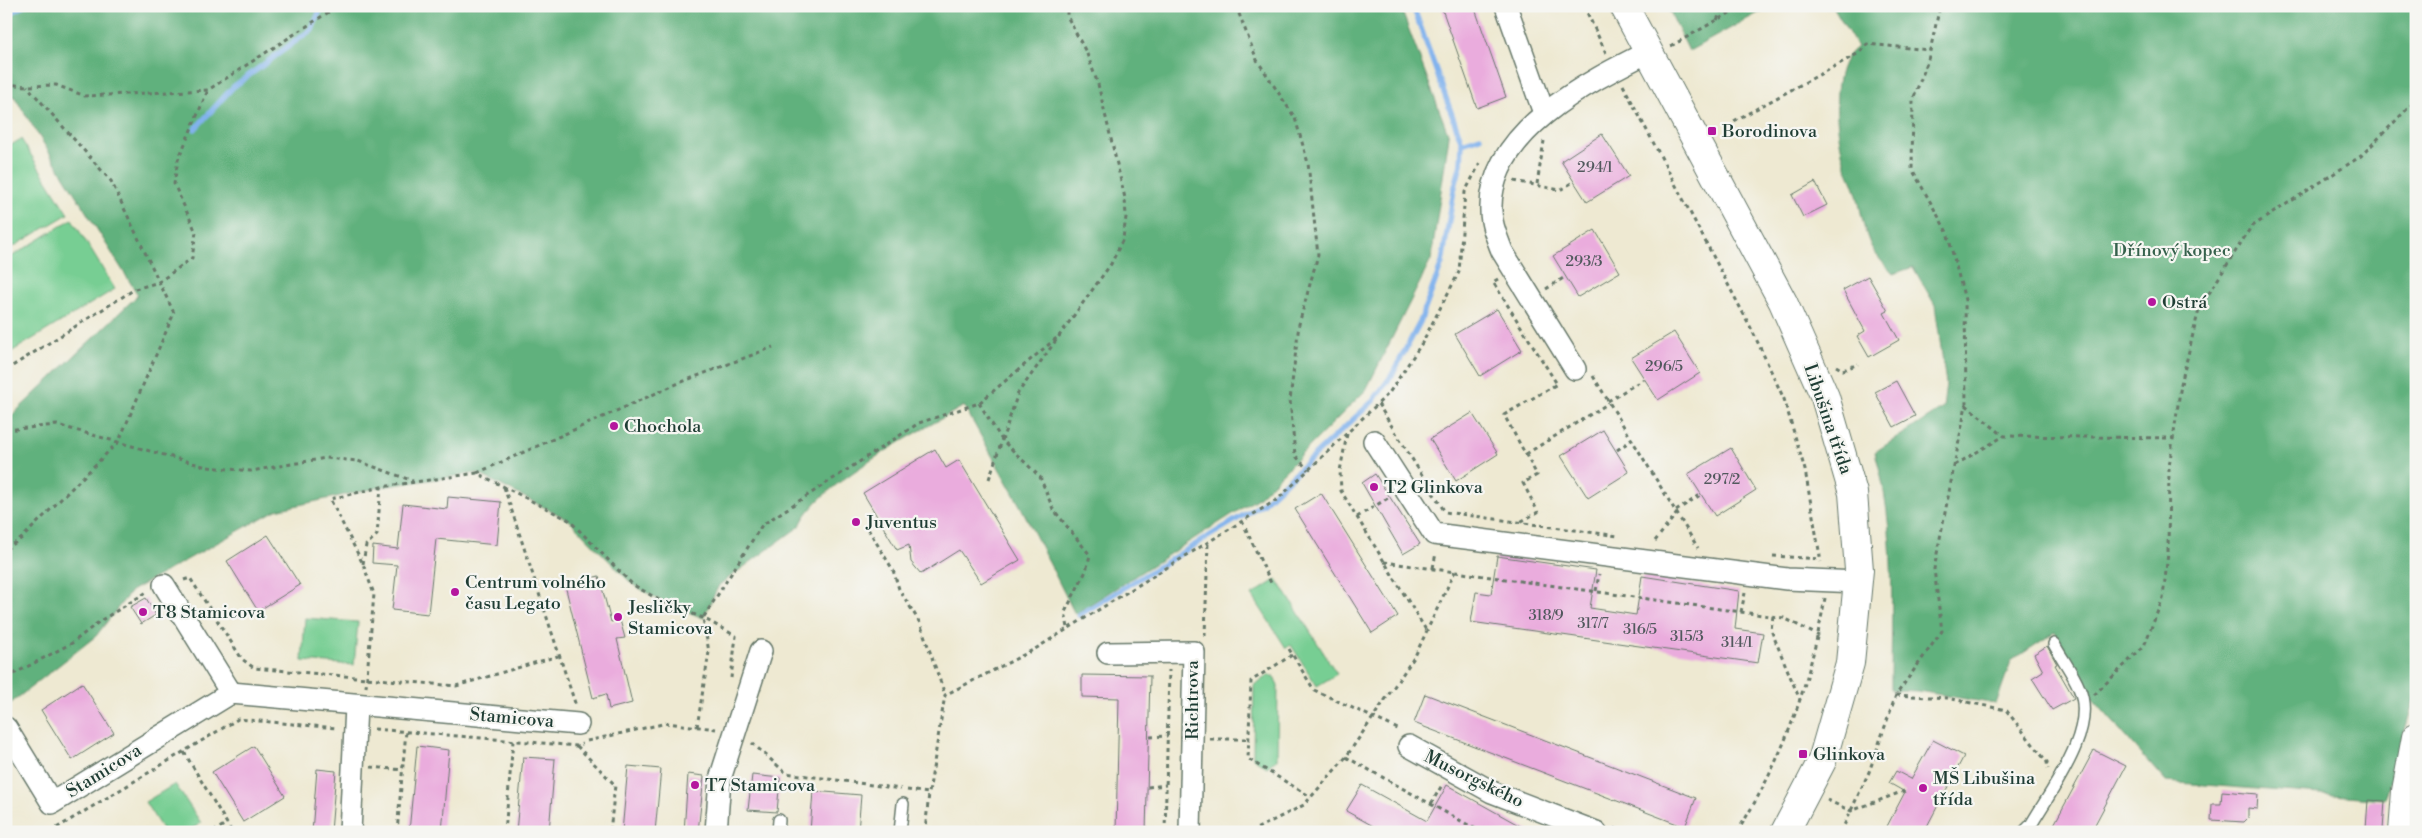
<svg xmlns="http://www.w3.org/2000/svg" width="2422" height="838" font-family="'Libre Bodoni',serif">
<rect width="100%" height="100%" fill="#f6f6f2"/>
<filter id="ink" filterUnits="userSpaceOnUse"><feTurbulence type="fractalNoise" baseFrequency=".02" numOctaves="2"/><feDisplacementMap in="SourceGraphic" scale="10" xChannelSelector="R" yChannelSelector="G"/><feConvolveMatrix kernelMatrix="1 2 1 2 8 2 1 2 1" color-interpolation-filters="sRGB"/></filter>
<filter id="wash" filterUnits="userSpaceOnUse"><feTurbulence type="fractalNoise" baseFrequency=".0096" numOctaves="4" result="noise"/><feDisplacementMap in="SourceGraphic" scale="20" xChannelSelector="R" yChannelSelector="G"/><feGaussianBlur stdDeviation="1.12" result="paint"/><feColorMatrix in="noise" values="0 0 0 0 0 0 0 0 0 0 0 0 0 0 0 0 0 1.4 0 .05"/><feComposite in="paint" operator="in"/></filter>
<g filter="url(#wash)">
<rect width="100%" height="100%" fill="#eee9d2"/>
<!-- green -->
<g fill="#77ce93" stroke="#4b8664">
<polygon points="21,139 68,214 6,251 6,148"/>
<polygon points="72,219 115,289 6,355 6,260"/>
<polygon points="1277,579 1337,674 1317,686 1291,645 1286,648 1252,595"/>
<polygon points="305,618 358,622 354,665 302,661"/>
<polygon points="1269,675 1274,677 1278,685 1277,759 1267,767 1253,758 1254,685"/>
<polygon points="175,784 201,823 187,832 164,832 145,802"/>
</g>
<!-- forest -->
<g fill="#61b17d" stroke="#407758">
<path d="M6,6H1400L1449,136L1431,260L1366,390L1258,498L1075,614L1022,509L964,406C924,429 815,485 800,526L719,585L703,618L659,600L632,584L569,520L477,473L381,487L276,510L131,591L96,636L6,707V421L138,295L14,96L6,98Z"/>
<polygon points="1667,6 1771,6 1689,51"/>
<path d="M1833,6H2416V692L2385,799L2166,782L2084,689L2055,632L2011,661L1996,704L1918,691L1891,690C1891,611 1897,529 1875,452L1943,408L1946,384L1935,305L1913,267L1893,274C1885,265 1875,255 1870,244C1862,225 1861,207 1855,188C1852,178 1846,169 1844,160C1836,131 1828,66 1857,47Z"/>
</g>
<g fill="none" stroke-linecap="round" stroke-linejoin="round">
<!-- stream -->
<g stroke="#82b3ed" stroke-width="5.5">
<polyline points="1413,6 1462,143"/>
<polyline points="6,16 23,6"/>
<polyline points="195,129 233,87 312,29 322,6"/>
<polyline points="1079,615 1262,504 1373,401 1392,375 1420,322 1442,263 1454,190 1461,164 1462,143 1480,137"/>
</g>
</g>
<g id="blocks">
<!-- building -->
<g fill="#eaacdd">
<polygon points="1441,6 1474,6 1506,97 1477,108"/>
<polygon points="1602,134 1629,176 1587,202 1561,161"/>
<polygon points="1815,182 1827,205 1803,217 1792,195"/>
<polygon points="1595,230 1620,272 1578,297 1553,256"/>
<polygon points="1868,276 1888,311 1884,313 1899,340 1869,357 1857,336 1865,331 1843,290"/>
<polygon points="1497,309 1522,350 1480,376 1455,334"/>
<polygon points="1674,332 1700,373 1658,400 1631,358"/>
<polygon points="1896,381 1915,416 1894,427 1875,392"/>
<polygon points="1472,413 1498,454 1456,481 1430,439"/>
<polygon points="1603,430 1629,472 1588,498 1561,456"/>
<polygon points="1731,448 1756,490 1715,516 1688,474"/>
<polygon points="935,449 946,468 959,460 1020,560 981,583 959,550 921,574 911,562 909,545 897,550 863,493"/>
<polygon points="1375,474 1420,544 1403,554 1362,483"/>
<polygon points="1321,493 1398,616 1372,633 1295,509"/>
<polygon points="448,497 501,502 497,545 436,539 428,614 392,610 397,565 372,563 373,546 398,549 403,504 447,509"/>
<polygon points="268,535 300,585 258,611 227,561"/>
<polygon points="1497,556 1596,570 1590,608 1636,615 1642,576 1739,591 1735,629 1763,633 1758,663 1471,622 1476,592 1491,594"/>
<polygon points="599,576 611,622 620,620 625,638 617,639 632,703 609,709 606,694 593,698 565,585"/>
<polygon points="146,598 156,615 141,624 130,607"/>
<polygon points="2047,646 2057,664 2055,665 2074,698 2052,710 2032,678 2043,671 2034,654"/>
<polygon points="1082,675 1150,676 1146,832 1116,832 1119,698 1082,697"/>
<polygon points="82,683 114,733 72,760 41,710"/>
<polygon points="1425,694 1696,798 1685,827 1414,723"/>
<polygon points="1933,740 1964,756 1924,832 1884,832 1905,792 1889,783 1896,771 1911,779"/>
<polygon points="254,746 285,796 243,822 212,772"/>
<polygon points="417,746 449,750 442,832 409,832"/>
<polygon points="2094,750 2126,766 2091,832 2050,832"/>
<polygon points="523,757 555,759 549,832 516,832"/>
<polygon points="628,766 661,769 655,832 622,832"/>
<polygon points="317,769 336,771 331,832 312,832"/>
<polygon points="688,774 704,776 698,832 684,832"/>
<polygon points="752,775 780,778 777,812 748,810"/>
<polygon points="1362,785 1427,821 1447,785 1531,832 1384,832 1346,811"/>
<polygon points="813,791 861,795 858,832 810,832"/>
<polygon points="2222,791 2258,794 2257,809 2248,808 2248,818 2244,822 2211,820 2212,804 2221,804"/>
<polygon points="2368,800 2385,801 2383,830 2366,829"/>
</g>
</g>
</g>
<g filter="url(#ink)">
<use href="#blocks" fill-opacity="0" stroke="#67796b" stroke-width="1"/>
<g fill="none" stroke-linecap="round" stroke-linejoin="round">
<defs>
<g id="service">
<polyline points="778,832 779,820"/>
<polyline points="900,832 903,804"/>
<path d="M2024,832L2031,825C2051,790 2098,730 2079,688C2073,673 2062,659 2054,644"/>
</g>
<g id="minor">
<polyline points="1506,6 1544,113"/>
<path d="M1575,369L1502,251C1497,238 1491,225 1491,211C1488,132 1588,82 1648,52"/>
<polyline points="1374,441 1434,534 1787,579 1858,582"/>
<polyline points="164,585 231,693"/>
<polyline points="1108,653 1194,652 1190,832"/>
<polyline points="6,728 52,803 231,693 578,724"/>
<polyline points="1409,746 1492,792 1596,832"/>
<polyline points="350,832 356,706"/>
<polyline points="716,832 720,779 761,651"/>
</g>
<g id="tertiary">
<polyline points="1624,6 1783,302 1825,397 1853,493 1859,570 1850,663 1822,761 1785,832"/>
<polyline points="2403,832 2406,791 2416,737"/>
</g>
</defs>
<!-- service casing -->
<use href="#service" stroke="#67796b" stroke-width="14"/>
<!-- minor casing -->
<use href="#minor" stroke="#67796b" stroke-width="24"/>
<!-- tertiary casing -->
<use href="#tertiary" stroke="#67796b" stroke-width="30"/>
<!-- path -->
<g stroke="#67796b" stroke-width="3" stroke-dasharray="4 4" stroke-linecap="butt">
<polyline points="1236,6 1257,60 1295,118 1308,163 1318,255 1299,324 1290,400 1295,455 1308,470"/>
<polyline points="1584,6 1606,53"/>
<polyline points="1717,20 1724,6"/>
<polyline points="1671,46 1742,6"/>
<polyline points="6,84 27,86 56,85 85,96 208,90 338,6"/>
<polyline points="1623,85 1752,330 1784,399 1805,470 1821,562"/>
<polyline points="1734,121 1859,53 1867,44 1930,50"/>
<polyline points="1514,181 1560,190 1573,182"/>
<polyline points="1537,184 1544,141"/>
<polyline points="1498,279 1493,282 1557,384 1504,415 1537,475 1523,483 1538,512 1520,522"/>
<polyline points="1546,289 1565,277"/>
<polyline points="1836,366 1843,370 1858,364"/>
<polyline points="6,370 135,289 159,282 192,258 196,232 174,184 178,160 208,90"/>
<polyline points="1593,376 1698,548"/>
<polyline points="1608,401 1644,379"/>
<polyline points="979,403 1002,440 1040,477 1053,509 1090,555 1086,571 1065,612 1068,628"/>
<polyline points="1378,404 1445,512 1618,536"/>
<polyline points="1966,405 2004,436"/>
<polyline points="6,430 57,425 207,467 251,471 326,458 358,461 413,481"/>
<polyline points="1347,434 1340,471 1341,491 1426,630"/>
<polyline points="1617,450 1632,440"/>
<polyline points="1526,454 1609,403"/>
<polyline points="1955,465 2004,436 2173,438"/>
<polyline points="477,473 679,383 773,347"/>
<polyline points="989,479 1018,393 1111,264 1123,239 1126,217 1125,198 1098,84 1087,54 1067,16 1067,6"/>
<polyline points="504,487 576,706"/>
<polyline points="1676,511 1700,495"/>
<polyline points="1357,517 1388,498"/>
<polyline points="1242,521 1271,583"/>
<polyline points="868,529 893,570 899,589 920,623 945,695"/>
<polyline points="1655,541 1677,513"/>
<polyline points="6,549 22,538 119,441 174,313 111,181 27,86"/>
<polyline points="1773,556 1820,559"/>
<polyline points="1384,562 1784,618 1819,636"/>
<polyline points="363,564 366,545 377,535 381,487"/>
<polyline points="1433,568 1436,553"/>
<polyline points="184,580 190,578 242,659 254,668 456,686 558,656"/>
<polyline points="1596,591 1599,574"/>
<polyline points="1741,612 1745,593"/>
<polyline points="1773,616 1771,630 1800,700"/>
<polyline points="1205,636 1208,542"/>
<polyline points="1289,649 1314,690 1400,730"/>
<polyline points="1292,655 1251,681 1248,759 1311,797"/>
<polyline points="6,678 72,643 100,621 147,592"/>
<polyline points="366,687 374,594 363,564 330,499 381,487 477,473 569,520 632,584 659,600 703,618 736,636 731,678"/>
<polyline points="1896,695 1947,698 2006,710 2047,762 2048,769"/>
<polyline points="2094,695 2144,646 2163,598 2168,553 2169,467 2181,384 2199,309 2251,227 2361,156 2416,100"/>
<polyline points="697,727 709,652 703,618 762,525 919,423 979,403 1060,335"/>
<polyline points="374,729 577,746 582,744"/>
<polyline points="1150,737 1168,736"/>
<polyline points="1210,739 1249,739"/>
<polyline points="587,741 667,723 716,729"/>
<polyline points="752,743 786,773 901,789"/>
<polyline points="577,746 615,785 610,832"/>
<polyline points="184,752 232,832"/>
<polyline points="1346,757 1481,832"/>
<polyline points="371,767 403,770"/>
<polyline points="1148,787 1166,785"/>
<polyline points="907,790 929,793"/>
<polyline points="1827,800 1851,811 1904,791"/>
<polyline points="1431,804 1442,785"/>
<polyline points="1614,828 1623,832"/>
<polyline points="50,832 238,719 336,728"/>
<polyline points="213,832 227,823"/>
<polyline points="397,832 406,731"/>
<polyline points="505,832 513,741"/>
<polyline points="925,832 929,793 945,695 1035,649 1278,499 1389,393 1422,343 1459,272 1465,192 1480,163"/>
<polyline points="1165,832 1169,670"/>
<polyline points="1250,832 1304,805 1346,757 1415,656 1455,571"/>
<path d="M1737,832C1785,756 1809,686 1825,598"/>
<polyline points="1841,832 1869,772 1896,695 1942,631 1934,569 1966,405 1965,300 1947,232 1912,169 1913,100 1928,60 1940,6"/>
</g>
<!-- service -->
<use href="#service" stroke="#fff" stroke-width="11"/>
<!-- minor -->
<use href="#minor" stroke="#fff" stroke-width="21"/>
<!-- tertiary -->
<use href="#tertiary" stroke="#fff" stroke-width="28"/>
</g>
</g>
<!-- markers -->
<g fill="#b5179e" stroke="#f6f6f2" stroke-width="2">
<rect x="1707" y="126" width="10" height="10" rx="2.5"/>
<circle cx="2152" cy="302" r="5"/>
<circle cx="614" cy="426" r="5"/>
<circle cx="1374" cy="487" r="5"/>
<circle cx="856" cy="522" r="5"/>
<circle cx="455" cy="592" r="5"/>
<circle cx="143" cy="612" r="5"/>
<circle cx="618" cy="617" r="5"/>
<rect x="1798" y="749" width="10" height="10" rx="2.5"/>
<circle cx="695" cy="785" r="5"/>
<circle cx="1923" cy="788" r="5"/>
</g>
<g text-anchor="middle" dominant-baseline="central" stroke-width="4.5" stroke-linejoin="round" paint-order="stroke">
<!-- number labels -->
<g font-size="15" fill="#52595e">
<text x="1595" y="167">294/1</text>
<text x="1584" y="261">293/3</text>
<text x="1664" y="366">296/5</text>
<text x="1722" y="479">297/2</text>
<text x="1546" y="615">318/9</text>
<text x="1593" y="623">317/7</text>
<text x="1640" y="629">316/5</text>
<text x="1687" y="636">315/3</text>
<text x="1737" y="642">314/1</text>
</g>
<!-- poi labels -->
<g font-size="18" fill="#1f3d34" stroke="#f6f6f2" text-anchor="start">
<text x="1722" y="131">Borodinova</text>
<text x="2162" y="302">Ostrá</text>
<text x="624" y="426">Chochola</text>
<text x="1384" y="487">T2 Glinkova</text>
<text x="866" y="522">Juventus</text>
<text x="465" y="582">Centrum volného<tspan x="465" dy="21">času Legato</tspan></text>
<text x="628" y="607">Jesličky<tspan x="628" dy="21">Stamicova</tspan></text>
<text x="153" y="612">T8 Stamicova</text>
<text x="1813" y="754">Glinkova</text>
<text x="1933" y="778">MŠ Libušina<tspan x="1933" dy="21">třída</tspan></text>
<text x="705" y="785">T7 Stamicova</text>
</g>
<!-- park labels -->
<g font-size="18" fill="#35614c" stroke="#f6f6f2">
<text x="2172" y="250">Dřínový kopec</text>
</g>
<!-- street labels -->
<g font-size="18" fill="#1f3d34" stroke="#f6f6f2">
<text transform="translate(1828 419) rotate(71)">Libušina třída</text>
<text transform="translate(1192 700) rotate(-90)">Richtrova</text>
<text transform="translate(512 718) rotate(5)">Stamicova</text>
<text transform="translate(104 771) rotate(-32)">Stamicova</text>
<text transform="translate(1474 779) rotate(26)">Musorgského</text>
</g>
</g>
<!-- margin -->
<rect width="2422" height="838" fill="none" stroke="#f6f6f2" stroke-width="25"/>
</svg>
